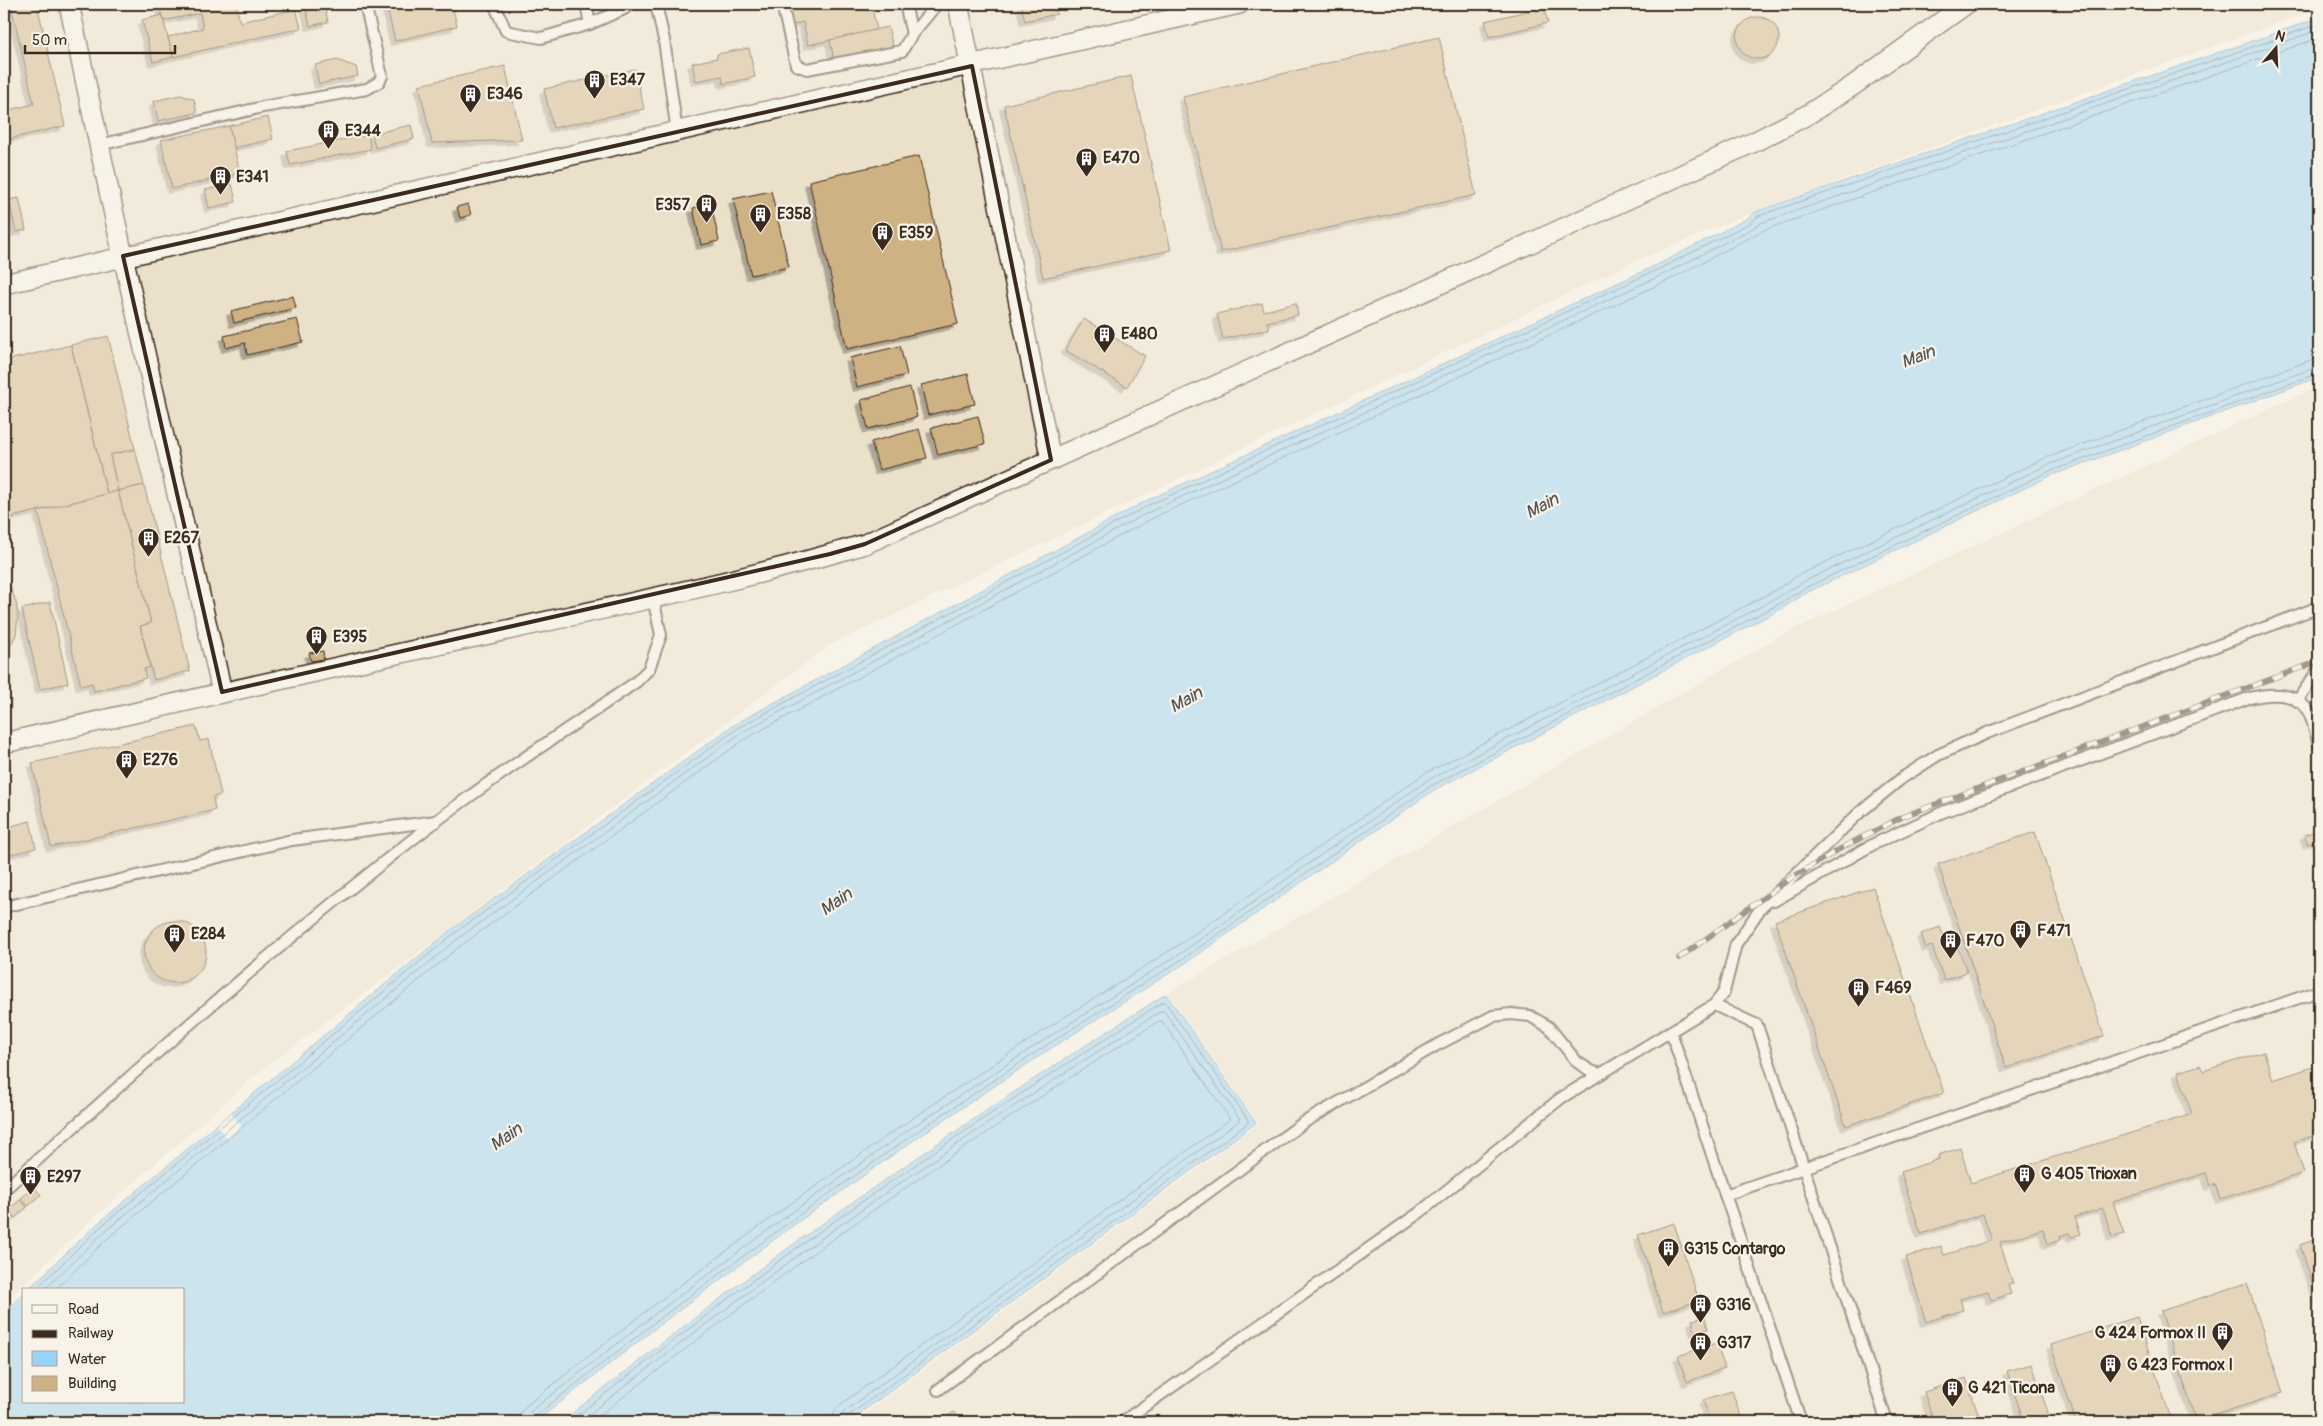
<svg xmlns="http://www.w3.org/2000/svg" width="2323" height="1426" font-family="Pangolin,sans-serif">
<defs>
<filter id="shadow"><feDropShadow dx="-4.5" dy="4.5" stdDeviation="0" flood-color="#0004"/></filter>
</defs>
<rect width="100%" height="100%" fill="#f7f3e8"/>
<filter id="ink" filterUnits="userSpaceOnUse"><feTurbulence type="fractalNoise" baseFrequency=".02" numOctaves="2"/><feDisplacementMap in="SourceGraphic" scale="10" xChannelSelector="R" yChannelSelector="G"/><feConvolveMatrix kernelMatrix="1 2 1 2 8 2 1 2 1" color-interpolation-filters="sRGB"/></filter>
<g filter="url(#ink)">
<!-- built -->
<g fill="#ebe0ca">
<polygon points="4,4 2319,4 2319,8 1755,211 1633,262 828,646 264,1068 91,1220 4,1303"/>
<polygon points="2319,386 2319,1422 853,1422 1259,1124 1168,993 1784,634"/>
</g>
<!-- water -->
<g fill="#97d2f7" stroke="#728fa0">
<polygon points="2319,18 2319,377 2050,476 1808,592 1781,609 1434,790 1187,962 1053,1047 921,1135 791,1227 662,1323 535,1422 4,1422 4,1312 24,1293 24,1402 184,1402 184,1290 27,1290 96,1225 448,932 735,724 1146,501 1663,262 1748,218 1755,212"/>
<path d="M1166,994L1256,1123L848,1422H561C639,1361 718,1299 798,1241C918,1155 1041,1073 1166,994Z"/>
</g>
<!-- pier -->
<polygon fill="#f7f3e8" points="231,1113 242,1126 227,1138 217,1125"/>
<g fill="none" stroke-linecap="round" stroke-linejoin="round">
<!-- shore -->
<g stroke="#606d75" stroke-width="1">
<polyline points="35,1290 99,1228 451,936 738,728 1149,505 1665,266 1750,223 1758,216 2319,24"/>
<polyline points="44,1290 103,1233 455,941 741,733 1151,511 1668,272 1753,228 1761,223 2319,30"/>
<polyline points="55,1290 108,1238 459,947 745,739 1155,517 1671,279 1764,230 2319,38"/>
<polyline points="519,1422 521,1412 527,1405 650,1308 779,1212 910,1120 1043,1031 1177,946 1424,774 1774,591 1799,575 2043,459 2311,360 2319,359"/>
<polyline points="527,1422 531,1411 655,1314 784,1218 914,1126 1047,1038 1181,953 1428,780 1777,598 1803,582 2045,466 2319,366"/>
<polyline points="533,1422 535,1416 659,1319 788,1223 918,1131 1050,1043 1184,958 1431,786 1779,604 1805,588 2048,472 2319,373"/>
<path d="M569,1422C646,1362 722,1302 801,1245C919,1160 1040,1080 1163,1002H1165L1248,1120V1123L848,1416L846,1422"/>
<path d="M579,1422C654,1364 728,1306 804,1251C920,1167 1040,1088 1161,1011H1164L1239,1118V1121L845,1411L841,1416L840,1422"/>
<path d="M591,1422C663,1366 734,1311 808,1257C922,1174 1040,1096 1159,1021H1162L1229,1117V1120L840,1405L834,1413L832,1422"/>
</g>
</g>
<!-- building -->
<g fill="#ceb283" stroke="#3b2a1e" filter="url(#shadow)">
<polygon points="16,4 37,4 65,126 4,140 4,111 34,104 11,5"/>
<polygon points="159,4 236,4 240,22 296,9 301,28 173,57 168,37 203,28 200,13 163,21"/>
<polygon points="305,4 324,4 328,22 310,26"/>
<polygon points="386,4 452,4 457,26 395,41"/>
<polygon points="788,4 871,4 877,30 808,45 803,22 793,25"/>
<polygon points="1021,4 1054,4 1057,14 1025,21"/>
<polygon points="1544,7 1548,23 1489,37 1485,21"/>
<polygon points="162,15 173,57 153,62 142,20"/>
<circle cx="1758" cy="38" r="21"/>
<polygon points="888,27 893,47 834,60 830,40"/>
<polygon points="1439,37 1476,195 1221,252 1183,97"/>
<polygon points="749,48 755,77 723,84 722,76 696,81 692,63 717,58 717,54"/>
<polygon points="337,60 356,67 358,76 319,84 315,65"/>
<polygon points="505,66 522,140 432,143 419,85"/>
<polygon points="635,69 644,109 553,128 544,89"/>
<polygon points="1131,76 1171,250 1043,278 1004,105"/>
<polygon points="180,95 194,99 197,113 158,121 154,101"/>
<polygon points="268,117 273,139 234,148 229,126"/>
<polygon points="411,125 414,139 375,148 372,134"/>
<polygon points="229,126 240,173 172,189 161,140"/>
<polygon points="368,135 371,149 290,165 287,151"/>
<polygon points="919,156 958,324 847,349 809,181"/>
<polygon points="232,184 236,202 209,208 205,190"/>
<polygon points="771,191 789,267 751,275 733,199"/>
<polygon points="19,198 26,230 16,232 9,200"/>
<polygon points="468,204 471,215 460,218 457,207"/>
<polygon points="711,204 719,241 701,245 693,208"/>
<polygon points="4,209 9,233 4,234"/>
<polygon points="293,296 296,308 234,323 231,311"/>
<polygon points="1262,303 1264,311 1296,303 1298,315 1267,322 1269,329 1223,339 1217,314"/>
<polygon points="297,319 303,342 247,355 245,343 226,348 224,336"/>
<polygon points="1084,319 1145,356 1127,387 1065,350"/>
<polygon points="108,336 135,449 110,455 118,491 107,494 71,345"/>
<polygon points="71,345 107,494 4,519 4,361"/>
<polygon points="900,346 907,375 857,387 850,358"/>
<polygon points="968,374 975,404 928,415 921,385"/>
<polygon points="910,387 917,417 868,429 861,400"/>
<polygon points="978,416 985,444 938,455 931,428"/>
<polygon points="919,429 927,458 879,470 871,442"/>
<polygon points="135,449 144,485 118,491 110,455"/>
<polygon points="144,485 190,671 154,680 140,626 151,623 118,491"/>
<polygon points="118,491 151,623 140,626 150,667 144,669 146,678 94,691 92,683 81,686 38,511"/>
<polygon points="4,577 10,586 16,602 18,615 16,635 4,658"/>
<polygon points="50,602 68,683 40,689 22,609"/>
<polygon points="323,651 324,659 311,661 309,653"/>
<polygon points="196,726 200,741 209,739 221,795 213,797 215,810 51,847 32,763"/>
<polygon points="30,821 36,848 4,856 4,828"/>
<polygon points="2319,830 2319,849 2316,840 2308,844 2304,835"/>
<polygon points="2035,832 2104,1036 2006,1068 1938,864"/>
<polygon points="1873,887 1944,1093 1846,1126 1775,921"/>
<circle cx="175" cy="952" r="31"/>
<polygon points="1940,927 1945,939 1954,936 1967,972 1944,980 1932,946 1926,948 1921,934"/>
<polygon points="2264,1052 2273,1080 2319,1065 2319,1134 2294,1142 2304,1173 2220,1199 2215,1184 2210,1186 2206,1173 2113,1202 2124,1234 2112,1237 2103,1208 2075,1217 2081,1234 2072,1237 2070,1233 2060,1236 2061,1240 2048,1244 2043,1229 2000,1242 2013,1284 2008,1285 2011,1294 1991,1300 1988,1291 1960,1299 1963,1310 1926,1322 1906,1257 1941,1246 1944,1255 1992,1240 1983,1214 1921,1234 1901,1172 1939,1159 1938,1155 1960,1148 1971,1183 2192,1114 2178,1072 2200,1065 2203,1071"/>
<polygon points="34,1187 41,1195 28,1206 21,1198"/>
<polygon points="20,1200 27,1207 15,1218 8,1210"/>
<polygon points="1674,1223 1699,1301 1663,1312 1638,1235"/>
<polygon points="2319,1238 2319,1302 2300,1245"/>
<polygon points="2247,1283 2283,1393 2196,1421 2161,1311"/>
<polygon points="1705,1317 1708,1329 1695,1332 1692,1320"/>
<polygon points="2137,1317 2172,1422 2076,1422 2051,1345"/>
<polygon points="1716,1343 1725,1368 1687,1382 1678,1356"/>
<polygon points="2032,1364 2051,1422 2024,1422 2007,1371"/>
<polygon points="1966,1378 1981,1422 1934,1422 1924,1392"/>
<polygon points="1732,1391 1743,1422 1711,1422 1703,1400"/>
<polygon points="954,1412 961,1422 943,1422 941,1420"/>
</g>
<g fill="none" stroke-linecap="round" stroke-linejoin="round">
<defs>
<g id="lane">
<polyline points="494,4 506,31 541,38 590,24 586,4"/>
<polyline points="656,4 664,40 677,132"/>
<polyline points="782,4 796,65 807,69 902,51 912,34 937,4"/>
<polyline points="905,4 912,34"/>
<polyline points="590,24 624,9 623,4"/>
<polyline points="99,145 263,107 367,89 379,82 382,76 365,4"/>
<polyline points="2297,701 2319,669"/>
<path d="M1774,901L1874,844L1943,812L2246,699C2265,694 2291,690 2305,707C2313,716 2315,733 2319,744"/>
<polyline points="4,907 292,840 436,821"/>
<polyline points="1714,1005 1757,1025 1887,1422"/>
<polyline points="1671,1032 1801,1422"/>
<path d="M4,1190C144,1063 285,937 435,822C500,772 569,729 636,682L649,669L661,635L653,598"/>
<polyline points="1725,1195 2319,991"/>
<polyline points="938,1390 1303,1123 1437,1045 1493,1016 1511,1014 1530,1016 1549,1027 1577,1062 1591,1071 1600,1074"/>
<polyline points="1122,1422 1419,1213 1561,1098 1714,1005 1724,992 1736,944 1760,909 1858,814 1902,778 1938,755 1987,733 2319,607"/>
</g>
<g id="street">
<polyline points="69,4 121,247 222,692"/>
<polyline points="958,4 1051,460"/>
<polyline points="4,284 1239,4"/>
<path d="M4,743C167,705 330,668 494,633C618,605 743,581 865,544L1754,142L1807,115L1851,87L1966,4"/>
</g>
</defs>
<!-- lane casing -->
<use href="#lane" stroke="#3b2a1e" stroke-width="14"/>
<!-- street casing -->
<use href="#street" stroke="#3b2a1e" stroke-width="22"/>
<!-- lane -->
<use href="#lane" stroke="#f7f3e8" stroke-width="10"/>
<!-- street -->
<use href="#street" stroke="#f7f3e8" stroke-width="19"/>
<defs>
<polyline id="rail" points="1679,958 1791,878 1845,846 1904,816 2319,661"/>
</defs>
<!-- rail casing -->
<use href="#rail" stroke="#3b2a1e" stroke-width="5.5"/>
<!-- rail -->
<use href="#rail" stroke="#f7f3e8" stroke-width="4" stroke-dasharray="11" stroke-linecap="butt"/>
</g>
</g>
<!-- marked area -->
<path d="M0 0H2323V1426H0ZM972,66L1051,460L865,544L830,554L222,692L123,256Z" fill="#f7f3e8" fill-opacity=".55" fill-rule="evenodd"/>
<path fill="none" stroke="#3b2a1e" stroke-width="4" stroke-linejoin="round" d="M972,66L1051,460L865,544L830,554L222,692L123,256Z"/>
<!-- icons -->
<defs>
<symbol id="building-pin" viewBox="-11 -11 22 30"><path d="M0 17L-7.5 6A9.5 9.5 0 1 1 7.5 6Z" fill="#3b2a1e" stroke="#f7f3e8"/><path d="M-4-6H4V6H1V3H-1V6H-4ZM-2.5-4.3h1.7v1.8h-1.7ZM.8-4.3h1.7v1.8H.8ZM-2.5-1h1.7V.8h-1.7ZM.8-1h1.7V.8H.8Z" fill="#fff"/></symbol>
</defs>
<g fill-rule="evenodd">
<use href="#building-pin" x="582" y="68" width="25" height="34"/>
<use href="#building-pin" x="458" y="82" width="25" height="34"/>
<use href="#building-pin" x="316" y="118" width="25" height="34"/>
<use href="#building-pin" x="1074" y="146" width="25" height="34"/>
<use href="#building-pin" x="208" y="164" width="25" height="34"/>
<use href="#building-pin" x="694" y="192" width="25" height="34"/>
<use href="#building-pin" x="748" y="202" width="25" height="34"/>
<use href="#building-pin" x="870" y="220" width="25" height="34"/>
<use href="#building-pin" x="1092" y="322" width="25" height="34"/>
<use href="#building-pin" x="136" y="526" width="25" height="34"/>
<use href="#building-pin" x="304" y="624" width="25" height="34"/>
<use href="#building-pin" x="114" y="748" width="25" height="34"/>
<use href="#building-pin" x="2008" y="918" width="25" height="34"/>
<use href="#building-pin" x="162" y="922" width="25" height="34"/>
<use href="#building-pin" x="1938" y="928" width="25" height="34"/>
<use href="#building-pin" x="1846" y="976" width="25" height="34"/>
<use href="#building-pin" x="2012" y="1162" width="25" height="34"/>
<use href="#building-pin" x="18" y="1164" width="25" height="34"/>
<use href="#building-pin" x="1656" y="1236" width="25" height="34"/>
<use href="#building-pin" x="1688" y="1292" width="25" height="34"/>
<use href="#building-pin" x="2210" y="1320" width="25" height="34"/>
<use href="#building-pin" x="1688" y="1330" width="25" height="34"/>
<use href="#building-pin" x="2098" y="1352" width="25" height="34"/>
<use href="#building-pin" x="1940" y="1376" width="25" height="34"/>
</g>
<g text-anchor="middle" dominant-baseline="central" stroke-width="4.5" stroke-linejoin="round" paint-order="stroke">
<!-- poi labels -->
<g font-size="16" font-weight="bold" fill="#3b2a1e" stroke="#f7f3e8" text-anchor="start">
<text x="610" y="80">E347</text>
<text x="487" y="94">E346</text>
<text x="345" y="131">E344</text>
<text x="1103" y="158">E470</text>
<text x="236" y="177">E341</text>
<text x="690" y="205" text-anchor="end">E357</text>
<text x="777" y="214">E358</text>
<text x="899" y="233">E359</text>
<text x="1121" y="334">E480</text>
<text x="164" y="538">E267</text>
<text x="333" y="637">E395</text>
<text x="143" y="760">E276</text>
<text x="2037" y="931">F471</text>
<text x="191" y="934">E284</text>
<text x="1966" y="941">F470</text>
<text x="1875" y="988">F469</text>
<text x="2041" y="1174">G 405 Trioxan</text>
<text x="47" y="1177">E297</text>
<text x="1684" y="1249">G315 Contargo</text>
<text x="1716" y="1305">G316</text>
<text x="2206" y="1333" text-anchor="end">G 424 Formox II</text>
<text x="1717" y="1343">G317</text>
<text x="2127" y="1365">G 423 Formox I</text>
<text x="1968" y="1388">G 421 Ticona</text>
</g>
<!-- water labels -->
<g font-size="18" font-style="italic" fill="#525454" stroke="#f7f3e8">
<text transform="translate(1918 357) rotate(-21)">Main</text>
<text transform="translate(1542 506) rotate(-28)">Main</text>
<text transform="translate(1186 700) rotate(-29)">Main</text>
<text transform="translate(836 902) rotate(-35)">Main</text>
<text transform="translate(506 1137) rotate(-35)">Main</text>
</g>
</g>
<!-- margin -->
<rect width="2323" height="1426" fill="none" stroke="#f7f3e8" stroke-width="20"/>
<rect x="10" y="10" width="2303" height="1406" fill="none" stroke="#3b2a1e" stroke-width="2" filter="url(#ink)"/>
<!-- legend -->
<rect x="22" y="1288" width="162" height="115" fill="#f7f3e8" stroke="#aca397"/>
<rect x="32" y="1305" width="25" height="8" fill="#f7f3e8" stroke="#aca397"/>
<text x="68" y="1314" font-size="15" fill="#3b2a1e">Road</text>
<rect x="32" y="1330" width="25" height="8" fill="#3b2a1e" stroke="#aca397"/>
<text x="68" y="1338" font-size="15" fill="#3b2a1e">Railway</text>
<rect x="32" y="1351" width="25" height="15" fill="#97d2f7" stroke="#aca397"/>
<text x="68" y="1364" font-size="15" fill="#3b2a1e">Water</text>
<rect x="32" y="1376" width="25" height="15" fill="#ceb283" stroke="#aca397"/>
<text x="68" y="1388" font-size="15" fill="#3b2a1e">Building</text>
<!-- north arrow -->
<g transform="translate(2276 48) rotate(19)" stroke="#f7f3e8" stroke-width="4" paint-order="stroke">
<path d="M0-4L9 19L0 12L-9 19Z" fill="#3b2a1e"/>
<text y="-8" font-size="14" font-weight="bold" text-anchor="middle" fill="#3b2a1e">N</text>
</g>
<!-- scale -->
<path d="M25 45v8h150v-8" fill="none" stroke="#3b2a1e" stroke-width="2.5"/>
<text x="32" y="45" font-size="15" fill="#3b2a1e" stroke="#f7f3e8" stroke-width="4" paint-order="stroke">50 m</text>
</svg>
